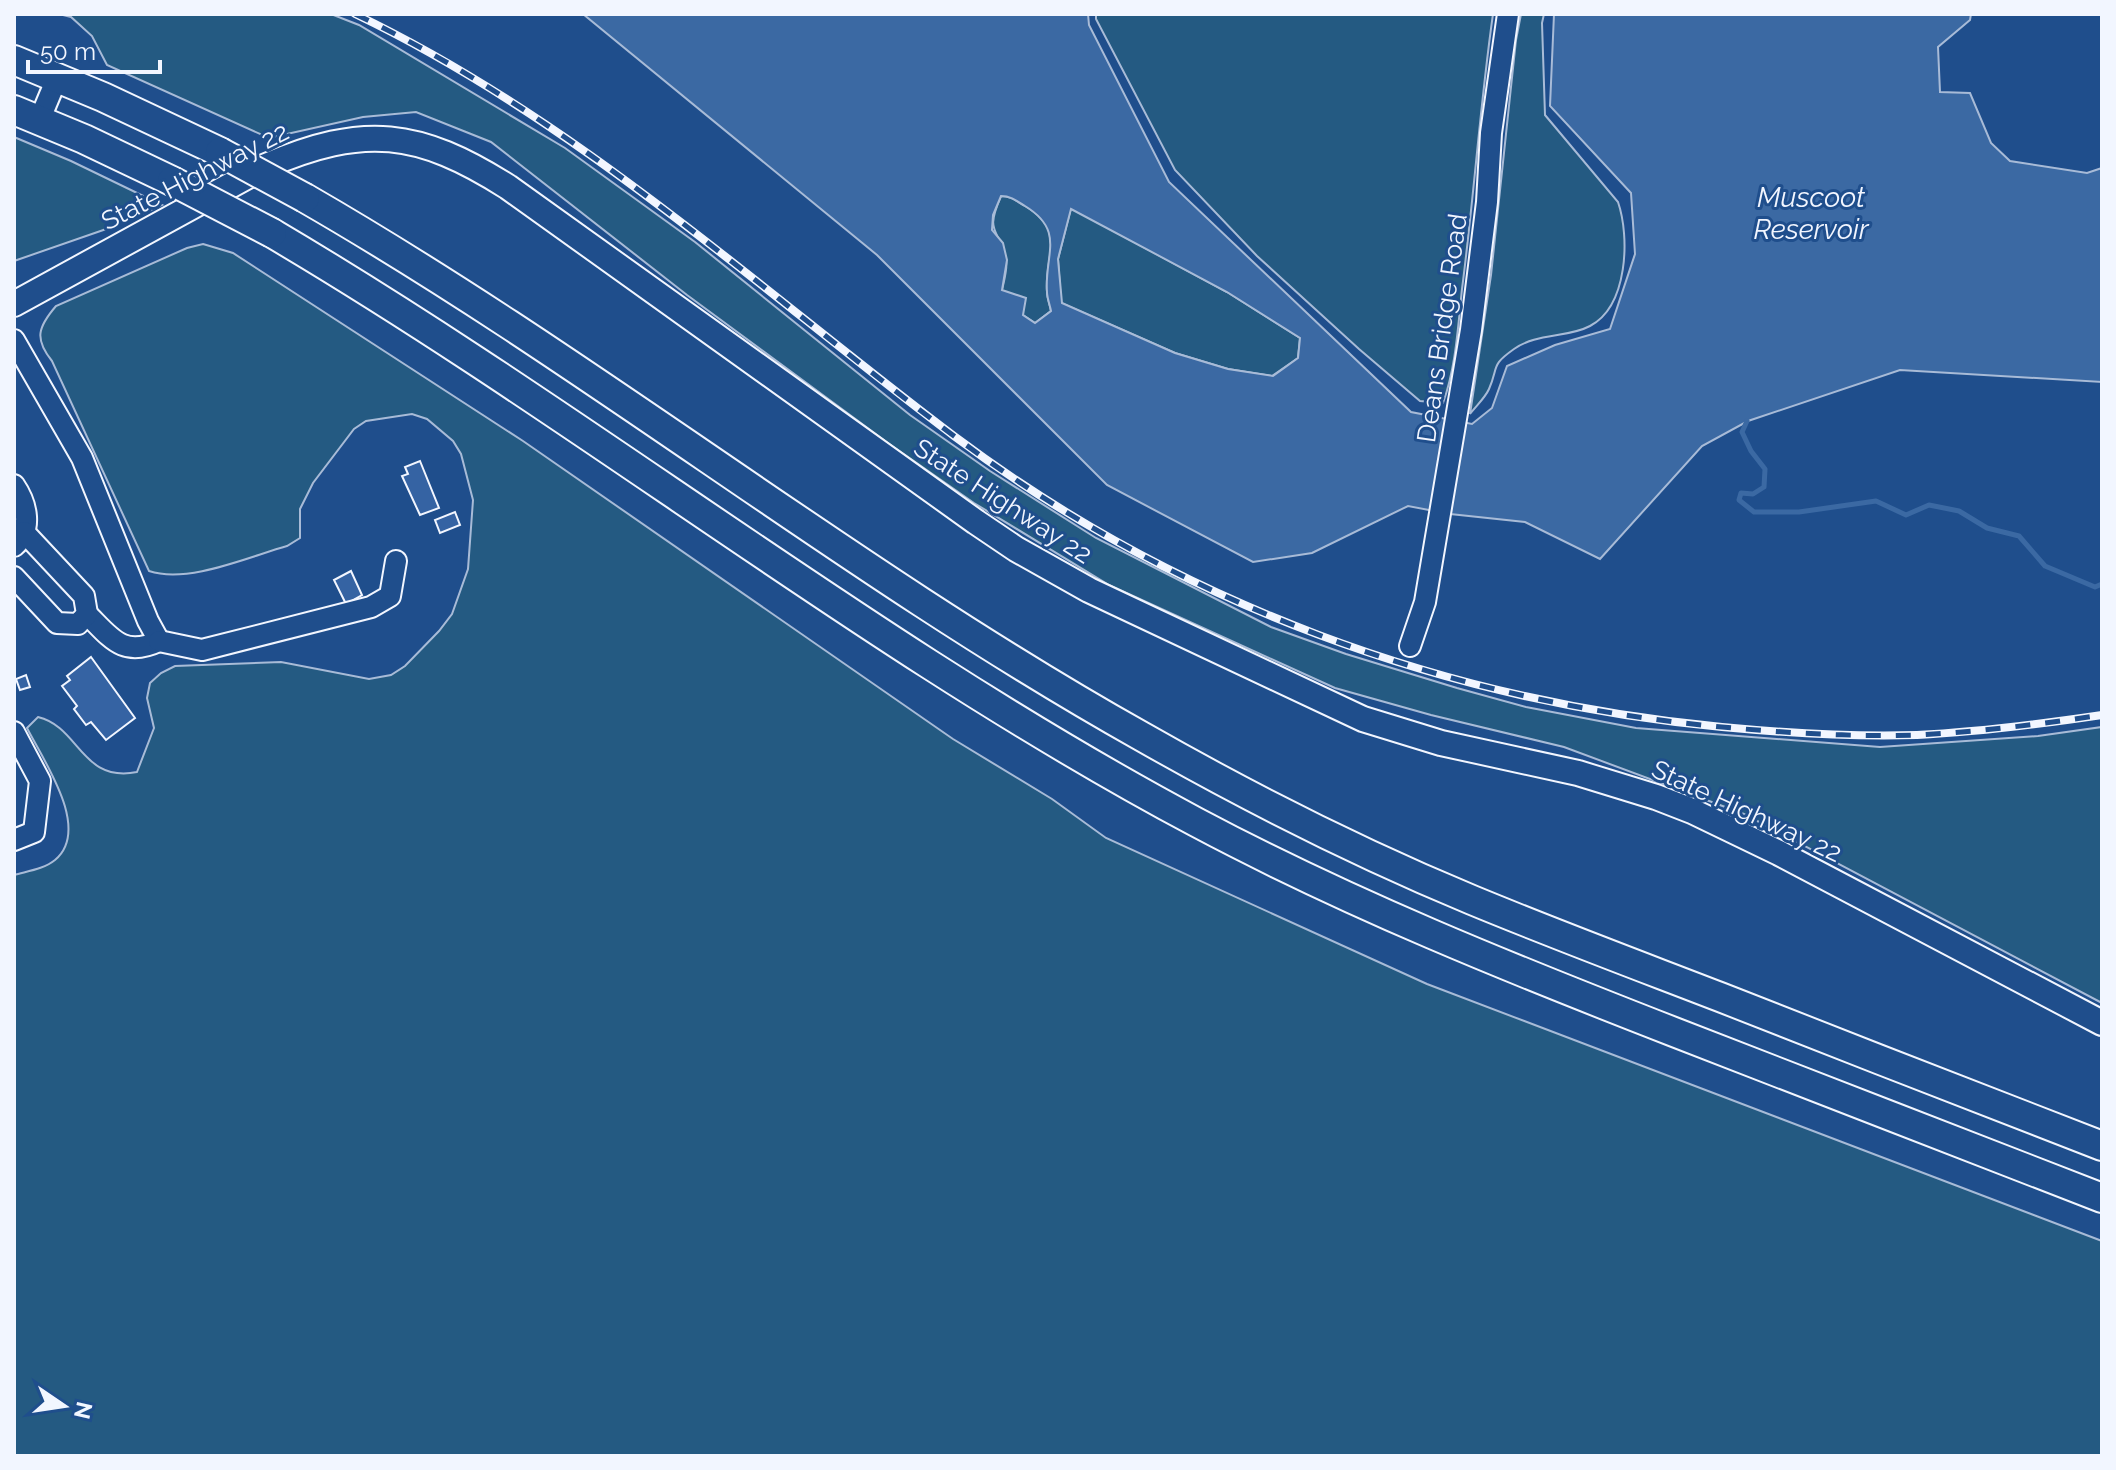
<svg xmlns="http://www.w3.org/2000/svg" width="2116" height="1470" font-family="Raleway,sans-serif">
<rect width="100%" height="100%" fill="#1f4e8c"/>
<!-- green -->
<g fill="#245a82" stroke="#a8bbd7" stroke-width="2">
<polygon points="59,14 331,14 359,25 565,148 695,242 910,415 990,471 1096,538 1271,627 1346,654 1457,688 1526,707 1636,728 1880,747 2038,736 2102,727 2102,1003 1744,814 1564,747 1431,715 1335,688 1109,585 974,503 888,443 687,295 491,142 416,112 363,117 269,138 107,65 92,36 71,17"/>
<path d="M1096,14H1493C1480,105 1474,197 1462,289C1458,326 1456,367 1443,403L1420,401L1359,349L1257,256L1175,170L1096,19Z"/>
<path d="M1521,14H1544L1542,23L1545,115L1618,202C1630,237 1628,306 1590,326C1568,338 1536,333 1514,349C1490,366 1499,366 1489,389C1485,398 1476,406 1470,414L1491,275L1516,40Z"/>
<polygon points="14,137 71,161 162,205 112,227 14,261"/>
<path d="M1001,196C1011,196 1016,201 1025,206C1068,232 1044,254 1047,292C1047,298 1050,305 1051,311L1035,323L1023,315L1002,290C1004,281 1008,267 1006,258C997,226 985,233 1001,196Z"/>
<polygon points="1071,208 1227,292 1300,338 1298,358 1272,376 1228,369 1175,353 1061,303 1058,259"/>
<path d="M203,244L233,253L523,441L953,739L1052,799L1106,838L1427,984L2102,1241V1456H14V875C28,871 44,869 55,860C92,829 43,760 27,728L38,717C80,727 81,783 137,772L154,728L147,698L150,683L161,673L175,666L281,662L369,679L391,675L405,666L439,631L452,614L468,569L473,500L461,454L453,441L427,419L412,414L366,421L354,429L313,483L300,509V538L287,546C248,557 188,584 149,571L52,361C34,339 38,327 56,306L187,248Z"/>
</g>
<!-- water -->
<path fill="#3b69a3" stroke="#a8bbd7" stroke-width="2" fill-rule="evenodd" d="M583,14H1088L1089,25L1169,182L1411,412L1472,424L1492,408L1507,366L1555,345L1610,329L1635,254L1631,193L1550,106L1554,14H1971L1970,20L1938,47L1940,92L1970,93L1991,143L2010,161L2087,173L2102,168V382L1900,370L1748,421L1702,446L1600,559L1525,522L1450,514L1408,506L1312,553L1253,562L1107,485L877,255ZM1001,196C1011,196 1017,201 1025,206C1066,231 1044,255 1047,292C1047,298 1050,305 1051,311L1035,323L1023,315L1026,298L1002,290L1007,260L1003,243L992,230L993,215ZM1071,209L1227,292L1300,338L1298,358L1273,376L1228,369L1175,353L1062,303L1058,259Z"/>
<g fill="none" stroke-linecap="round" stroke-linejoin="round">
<!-- stream -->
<polyline stroke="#3b69a3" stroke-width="5" points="1747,421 1742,432 1751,451 1765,469 1764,487 1753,494 1741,493 1739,500 1754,512 1799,512 1876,501 1906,515 1929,505 1959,511 1987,528 2019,536 2045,566 2095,587 2102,584"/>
</g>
<!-- building -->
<g fill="#3563a3" stroke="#f2f6ff" stroke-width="2">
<polygon points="420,461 439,508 420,515 402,476 408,474 405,467"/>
<polygon points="455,512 460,525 440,533 435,520"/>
<polygon points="351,571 362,595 346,604 334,580"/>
<polygon points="91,657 135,718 106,740 91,722 86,725 74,709 77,706 62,686 70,680 67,676"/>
<polygon points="26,675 30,687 20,690 16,679"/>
</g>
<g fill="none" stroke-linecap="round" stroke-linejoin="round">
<defs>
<g id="minor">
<polyline points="39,121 57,78"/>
<path d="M14,340L82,458L148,621L159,641C123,658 111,638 87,614"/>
<path d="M14,485C27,504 33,530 14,546"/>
<polyline points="14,577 57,623 78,624 87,614 84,596 24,532"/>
<polyline points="159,641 202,650 371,607 390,596 396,561"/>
<polyline points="1410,646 1425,602 1471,330 1487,202 1491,133 1508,14"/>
<polyline points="14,732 40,781 34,832 14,840"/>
</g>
<path id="major" d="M14,304L266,166C364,124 418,130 508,187L976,522L1016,549L1089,590L1363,719L1441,743L1578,773L1656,797L1692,811L1779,853L2102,1023"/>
<g id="highway">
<polyline points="14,60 103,97 220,152"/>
<polyline points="14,110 84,139 172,181"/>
<path d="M305,198C593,364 852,574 1141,736C1248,797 1359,853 1472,900C1554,934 1637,965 1720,997C1847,1047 1975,1097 2102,1146"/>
<path d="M272,233C587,419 873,650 1196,822C1350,904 1512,969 1674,1032C1817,1087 1959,1143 2102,1198"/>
</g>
</defs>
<!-- minor casing -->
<use href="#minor" stroke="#f2f6ff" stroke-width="24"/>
<!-- major casing -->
<use href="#major" stroke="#f2f6ff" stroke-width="28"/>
<!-- highway casing -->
<use href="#highway" stroke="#f2f6ff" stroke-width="32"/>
<!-- minor -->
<use href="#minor" stroke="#1f4e8c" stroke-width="20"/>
<!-- major -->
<use href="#major" stroke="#1f4e8c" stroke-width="24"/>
<!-- highway -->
<use href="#highway" stroke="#1f4e8c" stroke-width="28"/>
<defs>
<path id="rail" d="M355,14C577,120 759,289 954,436C1177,603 1444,701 1722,727C1786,733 1852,737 1917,735C1979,732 2041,724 2102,715"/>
</defs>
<!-- rail casing -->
<use href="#rail" stroke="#f2f6ff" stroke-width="8"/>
<!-- rail -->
<use href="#rail" stroke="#1f4e8c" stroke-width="5" stroke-dasharray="15" stroke-linecap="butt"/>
<defs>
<g id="highway-bridge">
<polyline points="220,152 305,198"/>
<polyline points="172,181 272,233"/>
</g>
</defs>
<!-- highway-bridge casing -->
<use href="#highway-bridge" stroke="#f2f6ff" stroke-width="32" stroke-linecap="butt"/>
<!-- highway-bridge -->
<use href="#highway-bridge" stroke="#1f4e8c" stroke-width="28"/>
</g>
<g text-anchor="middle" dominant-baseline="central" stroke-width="6" stroke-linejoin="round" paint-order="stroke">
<!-- street labels -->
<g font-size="26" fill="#f2f6ff" stroke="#1f4e8c">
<text transform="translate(195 176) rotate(-27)">State Highway 22</text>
<text transform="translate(1442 328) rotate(-82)">Deans Bridge Road</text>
<text transform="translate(1003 501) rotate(33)">State Highway 22</text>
<text transform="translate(1747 811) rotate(25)">State Highway 22</text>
</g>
<!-- water labels -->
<g font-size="28" font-style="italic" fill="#f2f6ff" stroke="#1f4e8c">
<text x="1811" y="197">Muscoot<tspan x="1811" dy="32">Reservoir</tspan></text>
</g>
</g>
<!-- border -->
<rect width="2116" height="1470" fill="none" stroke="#f2f6ff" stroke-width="32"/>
<!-- north arrow -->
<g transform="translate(64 1406) rotate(103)" stroke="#1f4e8c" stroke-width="6" paint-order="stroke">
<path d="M0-6L14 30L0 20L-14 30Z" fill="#f2f6ff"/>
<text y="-12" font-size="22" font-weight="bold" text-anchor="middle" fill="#f2f6ff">N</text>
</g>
<!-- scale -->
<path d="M28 60v12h132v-12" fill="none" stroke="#f2f6ff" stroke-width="4"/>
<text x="40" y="60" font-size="24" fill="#f2f6ff" stroke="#1f4e8c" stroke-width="6" paint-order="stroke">50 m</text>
</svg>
